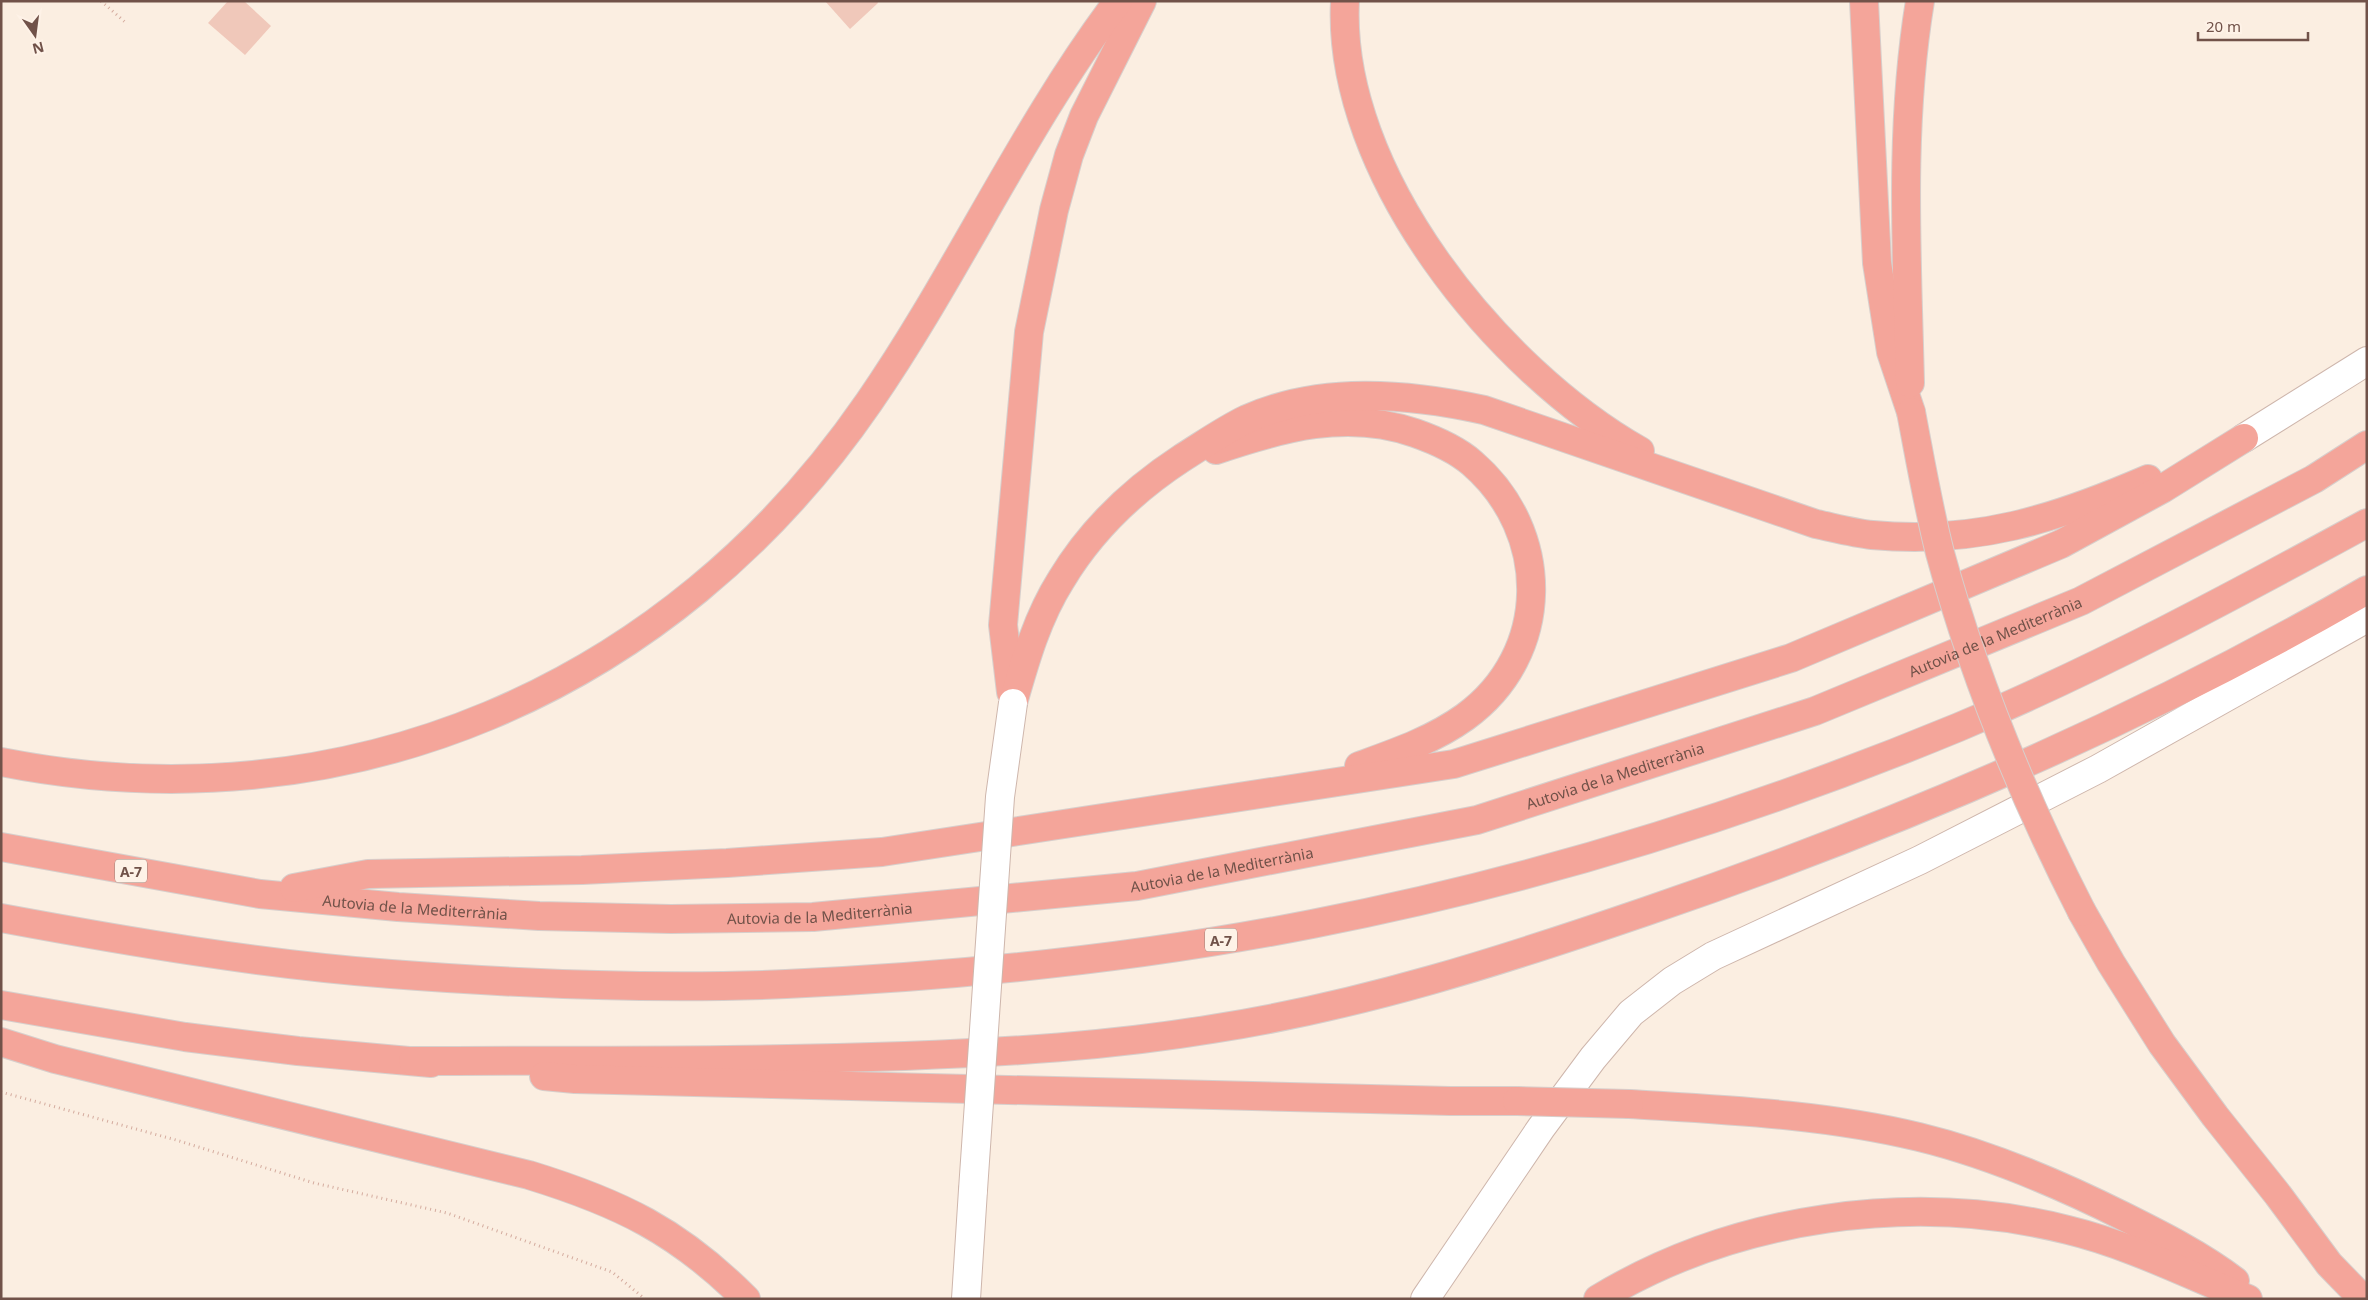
<svg xmlns="http://www.w3.org/2000/svg" width="2368" height="1300" font-family="'Noto Sans',sans-serif">
<rect width="100%" height="100%" fill="#fbeee1"/>
<!-- building -->
<g fill="#f0c8ba">
<polygon points="228,1 244,1 271,26 245,55 208,23"/>
<polygon points="825,1 877,1 878,3 850,29"/>
</g>
<g fill="none" stroke-linecap="round" stroke-linejoin="round">
<defs>
<g id="minor">
<polyline points="2244,438 2367,361"/>
<polyline points="966,1299 973,1190"/>
<polyline points="1425,1299 1541,1128 1593,1058 1631,1013 1672,981 1713,956 1920,860 2098,769 2367,618"/>
</g>
<g id="highway">
<path d="M1345,1C1336,173 1497,370 1640,451"/>
<polyline points="1864,1 1877,263 1891,352 1911,412"/>
<path d="M1910,383C1907,255 1899,128 1920,1"/>
<path d="M1216,450C1281,428 1347,409 1415,433C1435,440 1456,449 1472,463C1552,532 1552,654 1465,717C1433,740 1395,753 1359,766"/>
<polyline points="1011,692 1003,625 1029,332 1054,210 1069,155 1084,116 1142,1"/>
<path d="M1013,703C1025,661 1037,618 1061,580C1091,530 1133,490 1182,458C1203,445 1224,430 1247,419C1321,386 1407,393 1484,410L1816,524C1835,528 1854,533 1872,535C1975,545 2055,519 2148,479"/>
<path d="M1,762C344,830 671,690 869,402C958,273 1023,127 1118,1"/>
<path id="s1" d="M1,847L260,894L398,907L539,916L671,919L813,917L1137,886L1477,820L1815,711L2081,601L2314,479L2367,445"/>
<polyline points="294,888 368,874 582,870 727,863 882,852 1454,764 1791,658 2061,544 2162,489 2244,438"/>
<polyline points="2082,912 2111,963 2162,1044 2215,1116 2278,1195 2329,1264 2363,1299"/>
<path d="M1,918C130,942 260,964 391,974C522,984 655,990 786,984C962,976 1139,958 1312,924C1533,881 1751,813 1959,727C2099,668 2233,596 2367,523"/>
<polyline points="1,1005 185,1037 298,1051 431,1063"/>
<path d="M1,1042L55,1059L529,1175C620,1203 678,1231 746,1299"/>
<path d="M413,1061C577,1060 741,1062 905,1056C1008,1052 1110,1046 1212,1029C1361,1006 1504,960 1647,911C1896,826 2139,722 2367,590"/>
<polyline points="544,1076 575,1079 1450,1101 1517,1101"/>
<path d="M1629,1104C1725,1110 1824,1114 1919,1137C1989,1154 2059,1184 2123,1216C2161,1235 2201,1255 2235,1281"/>
<path d="M1598,1299C1735,1216 1913,1191 2068,1230C2130,1245 2189,1275 2248,1299"/>
</g>
</defs>
<!-- minor casing -->
<use href="#minor" stroke="#ceb6ac" stroke-width="30"/>
<!-- highway casing -->
<use href="#highway" stroke="#d7cfcc" stroke-width="30"/>
<!-- path -->
<g stroke="#d4ab9e" stroke-width="3" stroke-dasharray="1 4" stroke-linecap="butt">
<polyline points="101,1 125,22"/>
<polyline points="1,1092 176,1140 314,1183 447,1213 612,1272 645,1299"/>
</g>
<!-- minor -->
<use href="#minor" stroke="#fff" stroke-width="28"/>
<!-- highway -->
<use href="#highway" stroke="#f4a59a" stroke-width="28"/>
<defs>
<polyline id="minor-bridge" points="973,1190 1000,797 1013,703"/>
<g id="highway-bridge">
<path d="M1911,412C1920,459 1928,506 1940,553C1974,678 2023,797 2082,912"/>
<polyline points="1517,1101 1629,1104"/>
</g>
</defs>
<!-- minor-bridge casing -->
<use href="#minor-bridge" stroke="#ceb6ac" stroke-width="30" stroke-linecap="butt"/>
<!-- highway-bridge casing -->
<use href="#highway-bridge" stroke="#d7cfcc" stroke-width="30" stroke-linecap="butt"/>
<!-- minor-bridge -->
<use href="#minor-bridge" stroke="#fff" stroke-width="28"/>
<!-- highway-bridge -->
<use href="#highway-bridge" stroke="#f4a59a" stroke-width="28"/>
</g>
<g text-anchor="middle" dominant-baseline="central" stroke-width="4" stroke-linejoin="round" paint-order="stroke">
<!-- shield labels -->
<g fill="#fef2e7" stroke="#9b8278" stroke-width="1">
<rect x="115" y="859.5" width="32" height="23" rx="4"/>
<rect x="1205" y="928.5" width="32" height="23" rx="4"/>
</g>
<g font-size="14" font-weight="bold" fill="#715249">
<text x="131" y="871">A-7</text>
<text x="1221" y="940">A-7</text>
</g>
<!-- street labels -->
<g font-size="15" fill="#715249" stroke="#fef2e7">
<text stroke="none"><textPath href="#s1" startOffset="2039">Autovia de la Mediterrània</textPath></text>
<text stroke="none"><textPath href="#s1" startOffset="1634">Autovia de la Mediterrània</textPath></text>
<text stroke="none"><textPath href="#s1" startOffset="1229">Autovia de la Mediterrània</textPath></text>
<text stroke="none"><textPath href="#s1" startOffset="419">Autovia de la Mediterrània</textPath></text>
<text stroke="none"><textPath href="#s1" startOffset="824">Autovia de la Mediterrània</textPath></text>
</g>
</g>
<!-- border -->
<rect width="2368" height="1300" fill="none" stroke="#715249" stroke-width="5"/>
<!-- north arrow -->
<g transform="translate(35 35) rotate(166)" stroke="#fef2e7" stroke-width="4" paint-order="stroke">
<path d="M0-4L9 19L0 12L-9 19Z" fill="#715249"/>
<text y="-8" font-size="14" font-weight="bold" text-anchor="middle" fill="#715249">N</text>
</g>
<!-- scale -->
<path d="M2198 32v8h110v-8" fill="none" stroke="#715249" stroke-width="2.5"/>
<text x="2206" y="32" font-size="15" fill="#715249" stroke="#fef2e7" stroke-width="4" paint-order="stroke">20 m</text>
</svg>
